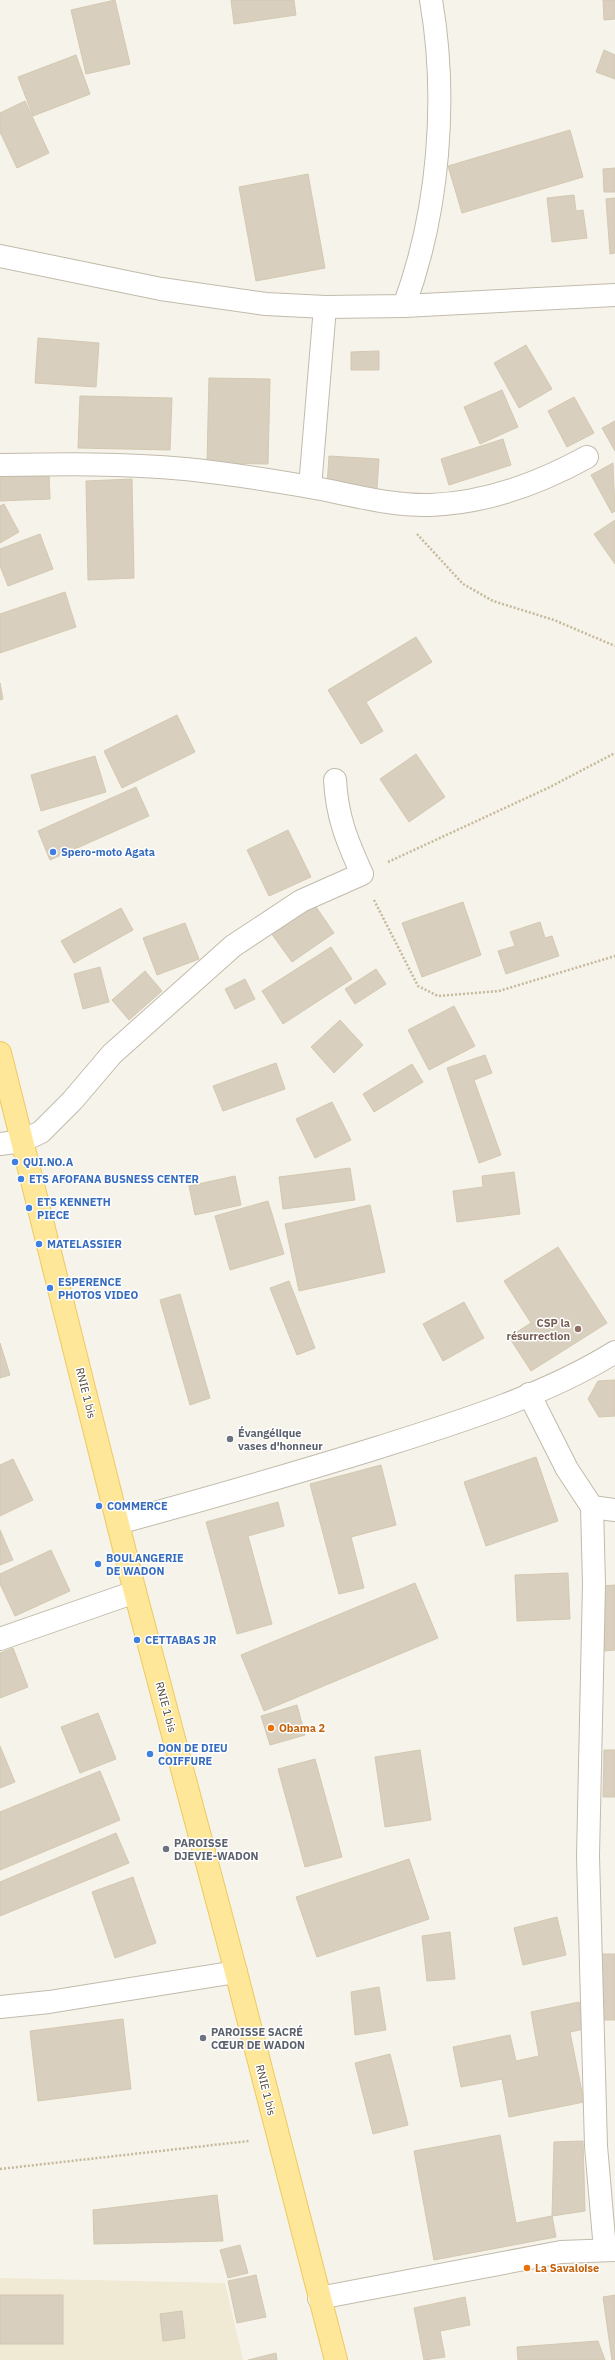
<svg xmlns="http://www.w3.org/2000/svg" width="615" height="2360" font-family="'IBM Plex Sans',sans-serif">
<rect width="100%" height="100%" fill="#f6f3ea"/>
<!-- education -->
<polygon fill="#f0e9d3" points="0,2278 225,2283 243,2360 0,2360"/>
<!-- building -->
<g fill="#d8cfbe" stroke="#d4c8b0">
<polygon points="115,0 130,64 86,74 71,10"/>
<polygon points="231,0 294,0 296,15 234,24"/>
<polygon points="603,0 615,0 615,19 604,20"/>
<polygon points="604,50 615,55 615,79 596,72"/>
<polygon points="76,55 90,94 33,116 18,77"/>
<polygon points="25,101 49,153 17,168 0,132 0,113"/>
<polygon points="570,130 583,177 462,213 448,166"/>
<polygon points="615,168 615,192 604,192 603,169"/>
<polygon points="308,174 325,268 256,281 239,187"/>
<polygon points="574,195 576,211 583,210 587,238 552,242 547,198"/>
<polygon points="615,198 615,253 610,254 606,199"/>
<polygon points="38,338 99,343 96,387 35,383"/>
<polygon points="526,345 552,389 519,408 494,363"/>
<polygon points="379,351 379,370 351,370 351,352"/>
<polygon points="209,378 270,379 268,464 207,463"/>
<polygon points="502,390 518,427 480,444 464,407"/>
<polygon points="80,396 172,398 170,450 78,448"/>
<polygon points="574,397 594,433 567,447 548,411"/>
<polygon points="615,421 615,451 602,428"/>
<polygon points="503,439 511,465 449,485 441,459"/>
<polygon points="329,456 379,459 377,489 327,486"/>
<polygon points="613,463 615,511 612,513 591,475"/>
<polygon points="49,473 50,499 0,501 0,475"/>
<polygon points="132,479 134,578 88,580 86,481"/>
<polygon points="4,504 19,532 0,543 0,506"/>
<polygon points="615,520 615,564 594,534"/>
<polygon points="40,534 53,569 8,586 0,566 0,549"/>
<polygon points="65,592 76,627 0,653 0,614"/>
<polygon points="416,637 432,662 366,702 383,731 361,744 328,690"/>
<polygon points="0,683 3,699 0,700"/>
<polygon points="177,715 195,752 122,788 104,751"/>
<polygon points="416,754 445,797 409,822 380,779"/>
<polygon points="95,756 106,792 41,811 31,775"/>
<polygon points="136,787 149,816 50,860 38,831"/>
<polygon points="288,830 311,877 269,896 247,850"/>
<polygon points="463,902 481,955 422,977 402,923"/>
<polygon points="314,904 334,933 292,962 271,933"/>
<polygon points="121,908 133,930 74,963 61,941"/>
<polygon points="540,922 545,938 552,936 559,956 506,974 498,951 515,946 510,932"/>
<polygon points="185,923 199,959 157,975 143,938"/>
<polygon points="331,947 352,979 283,1024 262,991"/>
<polygon points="100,967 109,1002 83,1009 74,974"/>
<polygon points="376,969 386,984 355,1004 345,989"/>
<polygon points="145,971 162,991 129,1020 112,1000"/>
<polygon points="245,979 255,999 235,1009 225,989"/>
<polygon points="454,1006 475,1046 429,1070 408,1030"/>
<polygon points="340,1020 363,1045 334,1073 311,1047"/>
<polygon points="485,1055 492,1073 474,1080 501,1155 479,1163 447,1068"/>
<polygon points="276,1063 285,1089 223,1111 213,1086"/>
<polygon points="412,1064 423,1082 374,1112 363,1094"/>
<polygon points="332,1102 351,1140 315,1158 296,1119"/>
<polygon points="350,1168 355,1200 283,1209 279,1177"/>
<polygon points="514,1172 520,1214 457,1222 453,1191 483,1187 482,1176"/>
<polygon points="235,1176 241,1205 195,1215 189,1186"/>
<polygon points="268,1201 284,1254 230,1270 215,1216"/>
<polygon points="370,1205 385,1272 299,1291 285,1224"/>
<polygon points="558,1247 607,1323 531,1371 509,1337 531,1323 504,1281"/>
<polygon points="289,1281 315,1348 297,1355 270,1288"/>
<polygon points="180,1294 210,1398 190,1405 160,1300"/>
<polygon points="464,1302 484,1338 443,1361 423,1324"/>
<polygon points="0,1343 10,1375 0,1378"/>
<polygon points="615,1380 615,1416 599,1417 588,1399 598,1381"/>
<polygon points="536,1457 558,1521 486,1546 464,1482"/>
<polygon points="13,1459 33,1500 0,1516 0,1465"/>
<polygon points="381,1465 396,1525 351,1537 364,1588 339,1594 310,1484"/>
<polygon points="278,1502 284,1526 248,1536 272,1624 237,1634 206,1522"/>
<polygon points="0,1530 13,1560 0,1565"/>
<polygon points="51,1550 70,1591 15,1616 0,1584 0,1574"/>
<polygon points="568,1573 570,1619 517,1621 515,1575"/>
<polygon points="415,1583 438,1638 264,1711 241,1655"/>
<polygon points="615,1585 615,1650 604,1651 602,1586"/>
<polygon points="13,1648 28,1687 0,1698 0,1653"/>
<polygon points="297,1705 305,1735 270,1745 261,1716"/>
<polygon points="98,1713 116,1759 80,1773 61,1727"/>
<polygon points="0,1746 15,1782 0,1788"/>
<polygon points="420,1750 431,1820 385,1827 375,1757"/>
<polygon points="604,1750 615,1750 615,1797 603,1797"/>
<polygon points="315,1759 342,1857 305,1867 278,1769"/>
<polygon points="100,1771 120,1820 0,1870 0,1812"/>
<polygon points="116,1833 129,1863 0,1916 0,1882"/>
<polygon points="409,1859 429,1919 317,1957 296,1897"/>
<polygon points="133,1877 156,1943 115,1958 92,1892"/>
<polygon points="557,1917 566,1955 523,1965 514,1928"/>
<polygon points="450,1932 455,1979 427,1981 422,1936"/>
<polygon points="594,1954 615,1954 615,2020 595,2020"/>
<polygon points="379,1987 386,2030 355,2035 351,1992"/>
<polygon points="579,2002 584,2029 570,2032 584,2102 509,2117 502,2079 461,2087 453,2047 510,2035 516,2061 539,2056 531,2012"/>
<polygon points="123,2019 131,2089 38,2101 30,2031"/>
<polygon points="390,2054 408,2125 373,2134 355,2063"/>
<polygon points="500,2135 516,2223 552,2216 556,2237 434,2260 414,2151"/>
<polygon points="583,2141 585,2211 552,2216 554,2142"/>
<polygon points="217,2195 223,2241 94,2244 93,2210"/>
<polygon points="240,2245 248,2273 228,2278 220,2250"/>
<polygon points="256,2275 266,2317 237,2323 228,2281"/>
<rect x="0" y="2295" width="63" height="49"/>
<polygon points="615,2295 615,2360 612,2360 603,2297"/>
<polygon points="465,2297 470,2325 440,2331 445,2357 424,2360 414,2308"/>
<polygon points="182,2311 185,2338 163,2341 160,2314"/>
<polygon points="598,2341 605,2360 518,2360 517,2347"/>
<polygon points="276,2353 277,2360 248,2360"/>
</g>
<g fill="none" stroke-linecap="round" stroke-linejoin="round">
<defs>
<g id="minor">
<polyline points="0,256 161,289 266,304 325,307 404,306 615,295"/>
<path d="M404,306C439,212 448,98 431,0"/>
<path d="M0,465C62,464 123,463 185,469C226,473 269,480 310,487C350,494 389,506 430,505C487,503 538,484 587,457"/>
<polyline points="310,487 325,307"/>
<path d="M0,1144L22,1141L41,1132L72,1101L112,1054L233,946L301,901L362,874C347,841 337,817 335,780"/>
<polyline points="529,1394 567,1469 592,1507 594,1584 588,1856 596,2146 605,2250"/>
<polyline points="592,1507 615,1510"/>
<path d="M118,1523C206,1499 293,1474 380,1447C459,1422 544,1396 615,1352"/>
<polyline points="0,1639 135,1592"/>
<polyline points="0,2007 49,2002 236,1972"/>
<polyline points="319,2298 561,2252 615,2250"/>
</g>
<polyline id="primary" points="0,1053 135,1592 236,1972 336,2360"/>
</defs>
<!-- minor casing -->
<use href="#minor" stroke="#c2bbab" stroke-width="24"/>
<!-- primary casing -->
<use href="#primary" stroke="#edca60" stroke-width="24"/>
<!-- path -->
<g stroke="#c5b89b" stroke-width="2.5" stroke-dasharray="2 2" stroke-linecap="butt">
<polyline points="417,534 463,584 493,601 554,620 615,646"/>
<polyline points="388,862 548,788 615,753"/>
<polyline points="374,900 418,986 438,996 499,991 615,956"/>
<polyline points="0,2169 249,2141"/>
</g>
<!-- minor -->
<use href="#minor" stroke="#fff" stroke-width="22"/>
<!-- primary -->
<use href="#primary" stroke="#ffe799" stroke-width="22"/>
</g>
<!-- markers -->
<g fill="#3f7fe0" stroke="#fff" stroke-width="1.5">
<circle cx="53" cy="852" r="4"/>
<circle cx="15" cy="1162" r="4"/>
<circle cx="21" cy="1179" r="4"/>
<circle cx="29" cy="1208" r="4"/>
<circle cx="39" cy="1244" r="4"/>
<circle cx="50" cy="1288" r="4"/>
<circle cx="99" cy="1506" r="4"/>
<circle cx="98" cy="1564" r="4"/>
<circle cx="137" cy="1640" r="4"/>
<circle cx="150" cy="1754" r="4"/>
</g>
<circle fill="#8d6e63" stroke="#fff" stroke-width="1.5" cx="578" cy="1329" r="4"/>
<g fill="#6b7280" stroke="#fff" stroke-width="1.5">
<circle cx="230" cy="1439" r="4"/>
<circle cx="166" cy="1849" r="4"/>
<circle cx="203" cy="2038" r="4"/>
</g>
<g fill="#e8710a" stroke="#fff" stroke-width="1.5">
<circle cx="271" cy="1728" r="4"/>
<circle cx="527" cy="2268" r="4"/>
</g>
<g text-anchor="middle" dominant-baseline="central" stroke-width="3" stroke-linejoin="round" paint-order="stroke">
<!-- shop labels -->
<g font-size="11" font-weight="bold" fill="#366cbe" stroke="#fff" text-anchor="start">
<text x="61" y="852">Spero-moto Agata</text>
<text x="23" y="1162">QUI.NO.A</text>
<text x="29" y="1179">ETS AFOFANA BUSNESS CENTER</text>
<text x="37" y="1202">ETS KENNETH<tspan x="37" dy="13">PIECE</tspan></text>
<text x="47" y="1244">MATELASSIER</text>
<text x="58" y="1282">ESPERENCE<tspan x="58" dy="13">PHOTOS VIDEO</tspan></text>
<text x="107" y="1506">COMMERCE</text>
<text x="106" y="1558">BOULANGERIE<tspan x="106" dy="13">DE WADON</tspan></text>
<text x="145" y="1640">CETTABAS JR</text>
<text x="158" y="1748">DON DE DIEU<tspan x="158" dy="13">COIFFURE</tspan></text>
</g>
<!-- education labels -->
<g font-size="11" font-weight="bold" fill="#785e54" stroke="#fff" text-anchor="end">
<text x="570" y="1323">CSP la<tspan x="570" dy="13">résurrection</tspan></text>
</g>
<!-- street labels -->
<g font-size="11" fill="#4b4437" stroke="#fff">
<text transform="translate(86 1393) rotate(76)">RNIE 1 bis</text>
<text transform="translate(166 1707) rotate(75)">RNIE 1 bis</text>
<text transform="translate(266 2090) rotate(76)">RNIE 1 bis</text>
</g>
<!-- worship labels -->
<g font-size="11" font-weight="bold" fill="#5b616d" stroke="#fff" text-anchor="start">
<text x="238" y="1433">Évangélique<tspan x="238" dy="13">vases d'honneur</tspan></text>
<text x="174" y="1843">PAROISSE<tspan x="174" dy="13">DJEVIE-WADON</tspan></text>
<text x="211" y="2032">PAROISSE SACRÉ<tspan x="211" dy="13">CŒUR DE WADON</tspan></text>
</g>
<!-- food labels -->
<g font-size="11" font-weight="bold" fill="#c56008" stroke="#fff" text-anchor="start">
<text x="279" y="1728">Obama 2</text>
<text x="535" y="2268">La Savaloise</text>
</g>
</g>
</svg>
